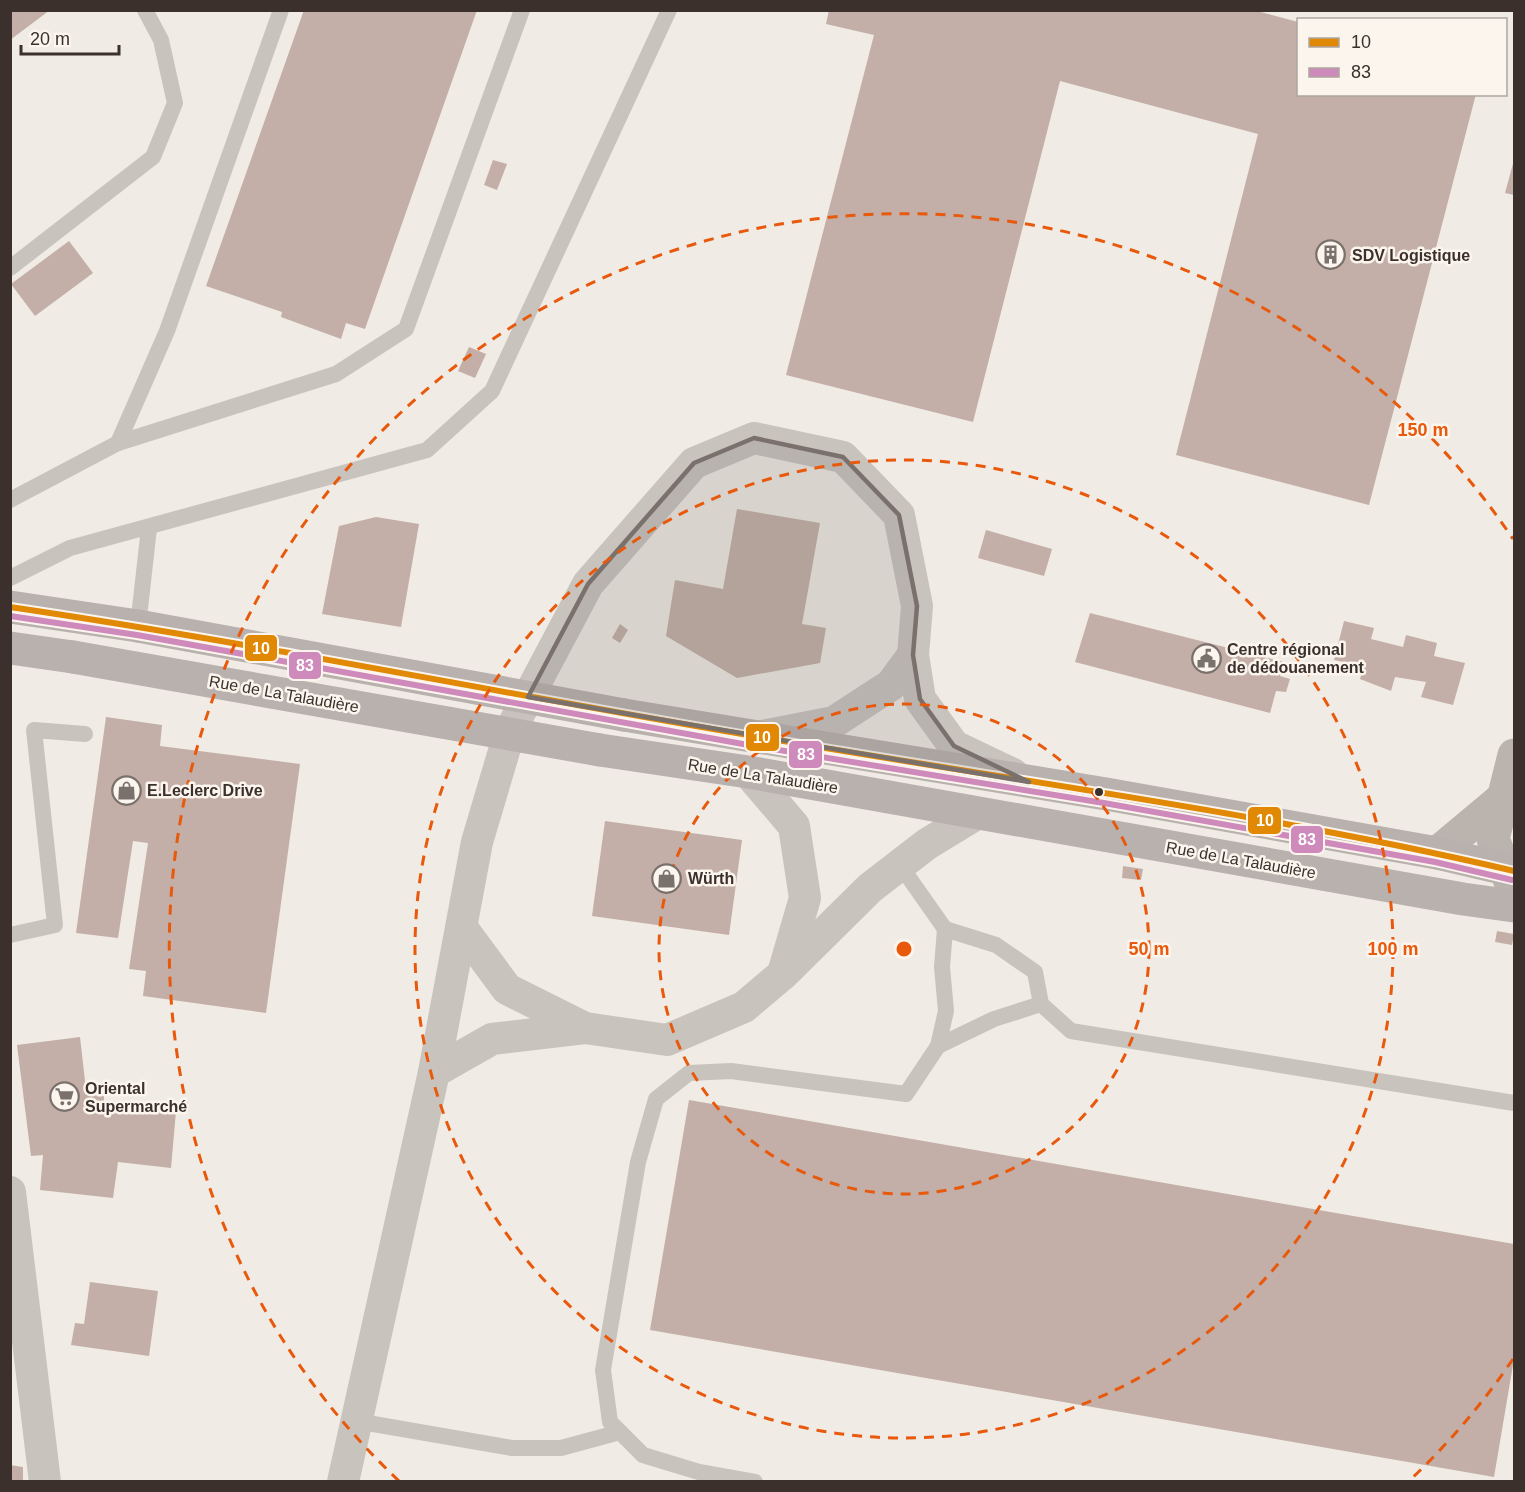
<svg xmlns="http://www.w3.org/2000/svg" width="1525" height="1492" font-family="Helvetica,sans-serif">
<rect width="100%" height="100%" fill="#f0ebe5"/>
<!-- building -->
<g fill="#c3afa7">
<polygon points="10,10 50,10 10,40"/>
<polygon points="304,10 477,10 365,329 346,323 341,339 281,317 282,312 206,286"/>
<polygon points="829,10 1253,10 1298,22 1298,94 1476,94 1369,505 1176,455 1258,134 1060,81 973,422 786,375 874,35 826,24"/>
<polygon points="493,160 507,164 497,190 484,185"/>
<polygon points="1514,160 1514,195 1505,193"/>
<polygon points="69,241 93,273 35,316 11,284"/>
<polygon points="469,347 486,354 475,378 458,371"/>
<polygon points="737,509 820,523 802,624 826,628 820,663 737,678 666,636 675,580 723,589"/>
<polygon points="376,517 419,524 401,627 322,614 339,526"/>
<polygon points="986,530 1052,549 1044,576 978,558"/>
<polygon points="1090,613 1284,662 1280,676 1290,679 1286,692 1276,691 1270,713 1075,662"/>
<polygon points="1344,621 1374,628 1371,639 1403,647 1406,635 1437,643 1434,656 1465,663 1453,705 1421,697 1426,682 1395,677 1391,691 1360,679 1364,666 1334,660"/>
<polygon points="620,624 628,630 620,643 612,638"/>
<polygon points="106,717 162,725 160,746 300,764 266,1013 143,996 146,971 129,969 148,843 133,841 118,938 76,933"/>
<polygon points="605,821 742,840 729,935 592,916"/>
<polygon points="1123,866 1143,869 1141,880 1122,878"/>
<polygon points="1497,931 1514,934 1512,945 1495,942"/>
<polygon points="80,1037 86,1090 104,1090 104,1105 176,1111 171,1168 118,1162 113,1198 40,1190 43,1155 31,1156 17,1045"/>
<polygon points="689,1100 1514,1244 1514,1359 1494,1477 650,1330"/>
<polygon points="90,1282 158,1291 149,1356 71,1345 75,1323 84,1324"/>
<polygon points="10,1465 23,1467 23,1482 10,1482"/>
</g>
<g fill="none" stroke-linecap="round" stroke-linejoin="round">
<!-- service -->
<g stroke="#c9c3be" stroke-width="16">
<polyline points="10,268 153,157 175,103 161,40 145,10"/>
<polyline points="118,443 167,331 281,10"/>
<polyline points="10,500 118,443 336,374 406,329 522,10"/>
<polyline points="10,578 70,548 427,450 492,391 669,10"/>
<polyline points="138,626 149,528"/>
<polyline points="900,865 945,929"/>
<polyline points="10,935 55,925 34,730 85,734"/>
<polyline points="938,1046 994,1019 1041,1004"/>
<polyline points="356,1421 512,1448 561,1448 620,1432"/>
<polyline points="755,1482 699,1472 643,1455 610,1422 603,1370 638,1162 656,1099 689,1073 731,1071 906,1094 938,1046 946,1011 942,967 945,929 996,945 1035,972 1041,1004 1071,1031 1514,1103"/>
</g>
<!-- minor -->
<g stroke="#c9c3be" stroke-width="32">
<polyline points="762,736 834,722 891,685 913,655"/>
<polyline points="748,772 794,826 805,898 784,970"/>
<polyline points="462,928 507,989 585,1028"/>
<polyline points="434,1072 492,1039 585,1028 667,1040 744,1007 783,974 870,888 927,844 978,813"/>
<polyline points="10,1192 45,1482"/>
<polyline points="343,1482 434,1072 477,842 510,731 588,584 694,463 754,438 843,457 899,515 917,606 913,655 920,699 954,746 1013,774"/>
</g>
<!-- secondary -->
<g stroke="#bab3ae" stroke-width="33">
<polyline points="1514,755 1493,839 1514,891"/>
<polyline points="1437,853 1504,797"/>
</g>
<!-- primary -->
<g stroke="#b8b1ad" stroke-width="33">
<polyline points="10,607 138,626"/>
<polyline points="10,648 73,657"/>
<polyline points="624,715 1106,794 1437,853 1514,871"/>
<polyline points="600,750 748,772 1463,899 1514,906"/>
</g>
<!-- primary-bridge -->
<g stroke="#b8b1ad" stroke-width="33">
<polyline points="138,626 624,715"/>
<polyline points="73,657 600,750"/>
</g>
<defs>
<path id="bus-1" d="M10,607C261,644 509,695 759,737C1010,780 1266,813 1514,871"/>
<polyline id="bus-2" points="10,616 137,635 754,746 1104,803 1435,862 1512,880"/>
</defs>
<!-- bus-1 casing -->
<use href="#bus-1" stroke="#fbf5ee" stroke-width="10"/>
<!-- bus-2 casing -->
<use href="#bus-2" stroke="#fbf5ee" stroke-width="10"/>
<!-- bus-1 -->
<use href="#bus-1" stroke="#e18804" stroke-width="6"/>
<!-- bus-2 -->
<use href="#bus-2" stroke="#ce8abb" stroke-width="6"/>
</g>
<!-- marked area -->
<path fill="#7a716c" fill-opacity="0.2" stroke="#7a716c" stroke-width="4.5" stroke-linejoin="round" d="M754,438L843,457L899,515L917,606L913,655L920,699L954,746L1029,782L528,697L588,584L694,463Z"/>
<!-- distance rings -->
<g fill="none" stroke="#e8590c" stroke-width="3" stroke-dasharray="10 8">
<circle cx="904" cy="949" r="245"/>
<circle cx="904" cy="949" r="489"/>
<path d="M1513 1359A734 734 0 0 1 1409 1481M399 1481A734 734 0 1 1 1513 539"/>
</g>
<!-- icons -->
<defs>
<symbol id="building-ring" viewBox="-11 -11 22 22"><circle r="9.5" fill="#fbf5ee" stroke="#7a716c" stroke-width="1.5"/><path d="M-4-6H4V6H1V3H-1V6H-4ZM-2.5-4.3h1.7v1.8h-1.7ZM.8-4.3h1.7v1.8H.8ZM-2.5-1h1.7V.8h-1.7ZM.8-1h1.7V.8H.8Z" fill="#7a716c"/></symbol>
<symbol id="civic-ring" viewBox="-11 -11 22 22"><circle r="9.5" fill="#fbf5ee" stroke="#7a716c" stroke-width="1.5"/><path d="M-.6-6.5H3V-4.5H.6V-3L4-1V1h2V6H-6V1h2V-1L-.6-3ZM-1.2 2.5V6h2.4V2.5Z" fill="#7a716c"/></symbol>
<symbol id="shop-ring" viewBox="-11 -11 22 22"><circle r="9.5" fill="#fbf5ee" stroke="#7a716c" stroke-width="1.5"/><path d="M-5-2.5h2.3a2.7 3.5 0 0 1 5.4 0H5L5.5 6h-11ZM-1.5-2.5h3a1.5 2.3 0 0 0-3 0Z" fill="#7a716c"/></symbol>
<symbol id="supermarket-ring" viewBox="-11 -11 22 22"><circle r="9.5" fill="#fbf5ee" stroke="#7a716c" stroke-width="1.5"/><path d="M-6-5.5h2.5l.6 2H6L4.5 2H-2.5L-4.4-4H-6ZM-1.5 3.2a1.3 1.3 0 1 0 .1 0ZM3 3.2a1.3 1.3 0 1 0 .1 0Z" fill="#7a716c"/></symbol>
</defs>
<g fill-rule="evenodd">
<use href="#building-ring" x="1314" y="238" width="33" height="33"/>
<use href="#civic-ring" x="1190" y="642" width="33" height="33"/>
<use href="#shop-ring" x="110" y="774" width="33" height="33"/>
<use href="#shop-ring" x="650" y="862" width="33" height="33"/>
<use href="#supermarket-ring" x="48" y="1080" width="33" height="33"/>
</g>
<!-- markers -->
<circle fill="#3b302b" stroke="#fbf5ee" stroke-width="2" cx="1099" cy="792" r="5"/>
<g text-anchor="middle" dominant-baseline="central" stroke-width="5" stroke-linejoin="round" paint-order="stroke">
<!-- poi labels -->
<g font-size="16" font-weight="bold" fill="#3b302b" stroke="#fbf5ee" text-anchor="start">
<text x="1352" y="255">SDV Logistique</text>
<text x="1227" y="649">Centre régional<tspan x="1227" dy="18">de dédouanement</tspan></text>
<text x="147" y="790">E.Leclerc Drive</text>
<text x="688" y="878">Würth</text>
<text x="85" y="1088">Oriental<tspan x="85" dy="18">Supermarché</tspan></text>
</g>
<!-- street labels -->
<g font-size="16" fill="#3b302b" stroke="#fbf5ee">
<text transform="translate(284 694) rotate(10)">Rue de La Talaudière</text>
<text transform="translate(763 776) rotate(9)">Rue de La Talaudière</text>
<text transform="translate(1241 860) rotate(10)">Rue de La Talaudière</text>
</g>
</g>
<circle cx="904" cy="949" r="9" fill="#e8590c" stroke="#fbf5ee" stroke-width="3"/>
<g font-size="18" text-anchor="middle" font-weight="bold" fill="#e8590c" stroke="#fbf5ee" stroke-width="5" stroke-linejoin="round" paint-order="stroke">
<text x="1423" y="436">150 m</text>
<text x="1149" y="955">50 m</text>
<text x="1393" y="955">100 m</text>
</g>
<g stroke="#fbf5ee" stroke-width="2">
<rect x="244" y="634" width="34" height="28" rx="6" fill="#e18804"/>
<rect x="288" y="651" width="34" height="29" rx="6" fill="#ce8abb"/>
<rect x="745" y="723" width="35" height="29" rx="6" fill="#e18804"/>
<rect x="788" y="740" width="35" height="29" rx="6" fill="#ce8abb"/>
<rect x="1247" y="806" width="35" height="29" rx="6" fill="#e18804"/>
<rect x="1290" y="825" width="34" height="29" rx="6" fill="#ce8abb"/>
</g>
<g font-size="16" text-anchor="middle" font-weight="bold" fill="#fff">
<text x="261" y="654">10</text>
<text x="305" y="671">83</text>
<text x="762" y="743">10</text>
<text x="806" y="760">83</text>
<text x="1265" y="826">10</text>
<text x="1307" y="845">83</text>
</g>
<!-- border -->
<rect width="1525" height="1492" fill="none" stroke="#3b302b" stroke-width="24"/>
<!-- legend -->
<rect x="1297" y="18" width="210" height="78" fill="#fbf5ee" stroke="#aea6a0" stroke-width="1.5"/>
<rect x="1309" y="38" width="30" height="9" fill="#e18804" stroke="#aea6a0" stroke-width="1.5"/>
<text x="1351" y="48" font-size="18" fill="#3b302b">10</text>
<rect x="1309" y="68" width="30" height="9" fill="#ce8abb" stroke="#aea6a0" stroke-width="1.5"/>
<text x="1351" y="78" font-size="18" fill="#3b302b">83</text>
<!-- scale -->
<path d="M21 45v9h98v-9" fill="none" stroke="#3b302b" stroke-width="3"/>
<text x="30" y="45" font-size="18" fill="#3b302b" stroke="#fbf5ee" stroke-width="4.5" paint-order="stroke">20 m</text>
</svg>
